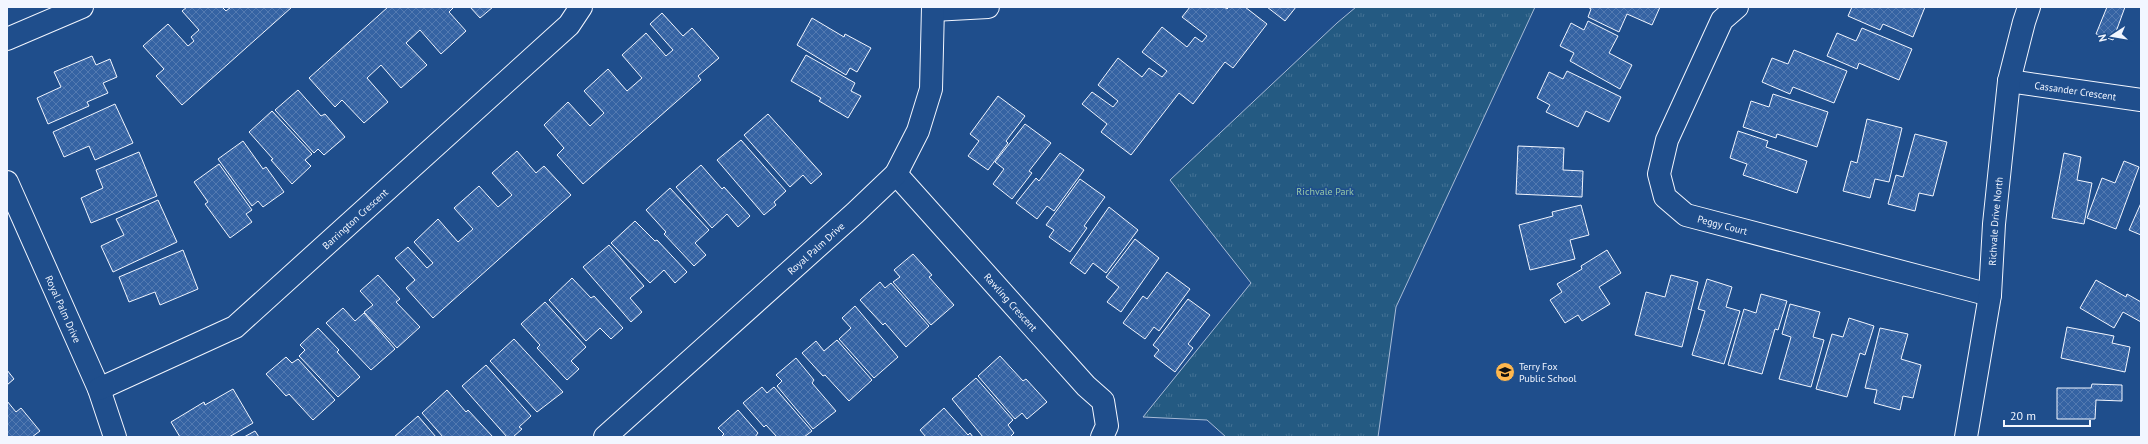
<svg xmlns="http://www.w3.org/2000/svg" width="2148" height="444" font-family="'PT Sans',sans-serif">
<defs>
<pattern id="grass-tufts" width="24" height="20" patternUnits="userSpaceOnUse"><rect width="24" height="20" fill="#245a82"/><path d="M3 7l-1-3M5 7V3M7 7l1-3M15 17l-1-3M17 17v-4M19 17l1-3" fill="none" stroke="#447295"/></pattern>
<pattern id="building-cross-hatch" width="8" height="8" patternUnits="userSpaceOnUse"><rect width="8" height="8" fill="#3563a3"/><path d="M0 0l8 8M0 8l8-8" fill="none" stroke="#537ab1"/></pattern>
</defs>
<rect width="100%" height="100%" fill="#1f4e8c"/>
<!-- grass -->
<polygon fill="url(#grass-tufts)" stroke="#a8bbd7" points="1356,7 1535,7 1396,307 1378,437 1226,437 1207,420 1143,417 1251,283 1170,180 1337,23"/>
<!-- building -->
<g fill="url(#building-cross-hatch)" stroke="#f2f6ff">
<polygon points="187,7 222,7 226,11 231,7 292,7 182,105 156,76 164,69 143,46 168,24 188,46 194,41 191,37 199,30 182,11"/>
<polygon points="388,7 454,7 449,12 466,31 441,54 420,30 406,43 427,65 401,88 381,65 367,78 388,102 364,123 342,100 335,107 309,78"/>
<polygon points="470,7 493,7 480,18"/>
<polygon points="1190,7 1224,7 1227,9 1229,7 1245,7 1267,24 1233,68 1225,62 1193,104 1179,93 1131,155 1101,132 1107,124 1082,104 1092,92 1113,107 1118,101 1098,85 1118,58 1142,77 1149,68 1162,77 1167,71 1142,52 1162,27 1187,47 1195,37 1202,42 1207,36 1182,17"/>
<polygon points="1267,7 1296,7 1285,21"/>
<polygon points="1588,7 1660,7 1652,25 1627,14 1619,32 1588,17 1591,9"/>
<polygon points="1852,7 1925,7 1913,37 1883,24 1880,30 1848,16"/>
<polygon points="2107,7 2125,7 2113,40 2096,34"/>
<polygon points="662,13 683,36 692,28 719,58 698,76 701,80 583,184 557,155 564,148 544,125 568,102 590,126 604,113 584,91 608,69 627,91 642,78 622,55 646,33 666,56 673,50 650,24"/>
<polygon points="812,18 844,37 845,34 871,48 857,72 850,68 846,75 797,45"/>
<polygon points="1588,21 1618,36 1609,53 1632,65 1620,89 1570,61 1574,53 1560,46 1571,23 1584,30"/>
<polygon points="1862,28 1912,49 1899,80 1859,63 1857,69 1827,56 1837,33 1856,41"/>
<polygon points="1794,50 1847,71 1834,103 1793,87 1790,94 1762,82 1772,58 1788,64"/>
<polygon points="806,55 855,83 851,91 861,96 848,118 819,101 821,98 791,81"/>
<polygon points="92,56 96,65 110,59 117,77 103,83 108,93 87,102 89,106 48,124 37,98 61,87 54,72"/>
<polygon points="1567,71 1621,97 1609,122 1586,111 1578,127 1546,112 1550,105 1537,98 1549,72 1563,79"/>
<polygon points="298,90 321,116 325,114 345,137 324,155 318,149 314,153 275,110"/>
<polygon points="1773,94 1828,112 1817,147 1777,134 1776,138 1743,127 1751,101 1769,107"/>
<polygon points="998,96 1025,116 1006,141 1008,143 988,170 968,156 979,141 970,134"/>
<polygon points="115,104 133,143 95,160 89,146 64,157 53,132"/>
<polygon points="272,111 312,154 305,160 311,166 292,184 271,160 273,159 249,132"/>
<polygon points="768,114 822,174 811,184 803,175 790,187 744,135"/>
<polygon points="1867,119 1902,128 1889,182 1875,179 1870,198 1843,191 1851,161 1857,163"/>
<polygon points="1025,124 1051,143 1029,171 1032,173 1012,199 993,184 1004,169 995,162"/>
<polygon points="1738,131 1768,141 1766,147 1807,161 1797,193 1743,175 1747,164 1730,158"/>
<polygon points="1915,134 1947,142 1933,196 1919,193 1915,211 1888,204 1896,175 1903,177"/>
<polygon points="741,140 786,191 774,202 776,205 764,215 717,160"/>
<polygon points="243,141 263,169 266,167 284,192 263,207 258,201 252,206 218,159"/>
<polygon points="1518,146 1564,148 1563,170 1583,171 1582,197 1516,194"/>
<polygon points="517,151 536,173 544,166 571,195 433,318 406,288 415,280 395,258 408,247 427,268 433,263 414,242 438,219 458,242 473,229 454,208 479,186 498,207 512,195 492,173"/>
<polygon points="139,152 157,196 91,223 81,198 103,188 96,170"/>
<polygon points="1060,153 1084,170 1054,211 1047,206 1037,219 1016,203 1036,178 1039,181"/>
<polygon points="2064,153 2081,157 2077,180 2092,183 2084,224 2052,218"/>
<polygon points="2124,161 2139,167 2116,229 2087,218 2102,178 2115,183"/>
<polygon points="219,164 252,210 246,214 252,222 230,238 205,204 208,202 194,182"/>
<polygon points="701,165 722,189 724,187 750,216 738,227 727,214 712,228 676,187"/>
<polygon points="1080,179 1105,197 1084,226 1087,228 1070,252 1049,237 1054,230 1046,225"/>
<polygon points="670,188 709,230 695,243 706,255 694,266 664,234 666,232 646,210"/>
<polygon points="158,200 177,242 113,272 101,246 124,235 116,219"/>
<polygon points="2141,203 2141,235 2129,230"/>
<polygon points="1581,205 1589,235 1570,240 1575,259 1530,270 1519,225 1553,216 1552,212"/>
<polygon points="1109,207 1138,230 1106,273 1093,263 1085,274 1070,263"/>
<polygon points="635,221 655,241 657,240 687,272 675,283 664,270 650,283 611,243"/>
<polygon points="1135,239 1159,258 1121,312 1107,302 1119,287 1106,277"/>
<polygon points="609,245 644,286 630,298 642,312 631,322 583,267"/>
<polygon points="183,250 198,289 160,305 155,292 129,302 119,277"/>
<polygon points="1607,250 1621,273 1599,287 1610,304 1582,321 1578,315 1565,323 1550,300 1562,292 1557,284 1582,269 1581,266"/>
<polygon points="913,254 932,275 929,277 954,305 931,325 893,282 900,277 894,270"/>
<polygon points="1167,272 1190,289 1159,331 1154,327 1145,339 1123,323 1143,296 1147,299"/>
<polygon points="378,275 400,299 396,302 420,327 397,348 364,312 373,305 360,291"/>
<polygon points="1671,275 1698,282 1682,347 1635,335 1646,292 1665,297"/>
<polygon points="572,278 591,298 594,296 623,328 611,339 600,328 586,341 549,300"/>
<polygon points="1707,279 1732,287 1726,307 1740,311 1724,364 1692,355 1705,311 1698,309"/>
<polygon points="2096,280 2126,297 2127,294 2141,302 2141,322 2123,312 2114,328 2080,308"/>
<polygon points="880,282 885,288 891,283 929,326 906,347 885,323 883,325 860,300"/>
<polygon points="1761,294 1787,301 1778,330 1775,329 1762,374 1728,365 1744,309 1756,313"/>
<polygon points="1188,299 1210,315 1188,344 1193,348 1175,372 1154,356 1159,350 1153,345"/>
<polygon points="545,302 586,347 571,361 579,369 567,380 537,348 540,345 521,324"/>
<polygon points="1790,304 1820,312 1813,337 1824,340 1811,387 1779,379 1791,337 1782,334"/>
<polygon points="855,306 898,357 874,378 839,339 851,328 842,318"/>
<polygon points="343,308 355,321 364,313 395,349 371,370 326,323"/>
<polygon points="1849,318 1874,326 1865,355 1860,353 1847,397 1816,389 1832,334 1843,337"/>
<polygon points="2067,327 2114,336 2112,343 2130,347 2125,372 2061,358"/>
<polygon points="318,328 339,350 337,352 360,377 338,397 299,356 305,350 300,345"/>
<polygon points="1880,328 1908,334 1901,359 1921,365 1913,398 1903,396 1900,410 1874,403 1877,390 1865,388"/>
<polygon points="514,339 563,392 537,412 490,361"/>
<polygon points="837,340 872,380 849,401 825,375 823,376 802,353 816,341 824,351"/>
<polygon points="1000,356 1023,381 1026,379 1047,402 1027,419 1022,413 1015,419 978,376"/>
<polygon points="286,357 292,363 298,359 335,400 313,420 289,394 286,396 266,374"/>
<polygon points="796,358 814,380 812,383 836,411 813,429 777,386 782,381 776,375"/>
<polygon points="486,365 531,416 519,427 522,429 513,437 507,437 462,386"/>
<polygon points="7,370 14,379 7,385"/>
<polygon points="976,378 1013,420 1008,425 1014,433 1010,437 983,437 952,399"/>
<polygon points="2092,384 2122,385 2122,401 2096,400 2095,419 2057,419 2057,388 2091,388"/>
<polygon points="762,387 767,393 774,387 812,431 804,437 777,437 766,425 764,427 743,403"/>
<polygon points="233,389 253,423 229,437 180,437 171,422 204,402 205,405"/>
<polygon points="447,390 466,412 468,410 493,437 443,437 422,413"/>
<polygon points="7,401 16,412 21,408 40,431 32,437 7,437"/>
<polygon points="944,408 968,435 970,433 973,437 926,437 920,430"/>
<polygon points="738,410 758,433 755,437 721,437 724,434 718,428"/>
<polygon points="418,416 436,437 394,437"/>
<polygon points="255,431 259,437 244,437"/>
</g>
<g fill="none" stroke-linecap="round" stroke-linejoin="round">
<defs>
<g id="minor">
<path id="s1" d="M1737,7L1722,20L1667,140L1659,174L1665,197L1686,215L1990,295"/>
<polyline points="933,10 988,7"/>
<polyline points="7,39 82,7"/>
<path id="s2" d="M2009,81L2141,100"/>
<path id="s3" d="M896,174L1086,386L1103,401L1107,426L1102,437"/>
<path id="s4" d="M7,182L99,389L115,437"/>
<path id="s5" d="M99,389L235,327L569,25L581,7"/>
<path id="s6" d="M605,437L855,213L896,174L918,131L931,89L933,7"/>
<path id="s7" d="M1966,437L1990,295L1994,224L2009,81L2024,22L2029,7"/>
</g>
</defs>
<!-- minor casing -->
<use href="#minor" stroke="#f2f6ff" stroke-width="24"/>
<!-- minor -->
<use href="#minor" stroke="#1f4e8c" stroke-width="22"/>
</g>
<!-- icons -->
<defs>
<symbol id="school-disc" viewBox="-11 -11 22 22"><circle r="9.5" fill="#ffb74d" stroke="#1f4e8c"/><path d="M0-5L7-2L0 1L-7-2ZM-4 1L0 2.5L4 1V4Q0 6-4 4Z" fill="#111"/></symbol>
</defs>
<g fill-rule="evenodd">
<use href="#school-disc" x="1494" y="361" width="22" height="22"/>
</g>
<g text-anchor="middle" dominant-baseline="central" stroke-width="3" stroke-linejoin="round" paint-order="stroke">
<!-- street labels -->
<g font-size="10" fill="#f2f6ff" stroke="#1f4e8c">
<text stroke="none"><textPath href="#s2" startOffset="67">Cassander Crescent</textPath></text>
<text stroke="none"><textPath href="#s5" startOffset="311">Barrington Crescent</textPath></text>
<text stroke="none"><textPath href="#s7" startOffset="218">Richvale Drive North</textPath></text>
<text stroke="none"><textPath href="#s1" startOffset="276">Peggy Court</textPath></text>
<text stroke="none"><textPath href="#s6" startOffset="283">Royal Palm Drive</textPath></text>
<text stroke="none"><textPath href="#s3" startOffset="172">Rawling Crescent</textPath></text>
<text stroke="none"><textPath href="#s4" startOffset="139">Royal Palm Drive</textPath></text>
</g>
<!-- park labels -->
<g font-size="10" fill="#97c8a6" stroke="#1f4e8c">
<text x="1325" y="191">Richvale Park</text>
</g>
<!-- poi labels -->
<g font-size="10" fill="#f2f6ff" stroke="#1f4e8c" text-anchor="start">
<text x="1519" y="366">Terry Fox<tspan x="1519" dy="12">Public School</tspan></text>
</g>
</g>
<!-- border -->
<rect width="2148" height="444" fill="none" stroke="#f2f6ff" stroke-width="16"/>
<!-- north arrow -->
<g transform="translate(2112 36) rotate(258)" stroke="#1f4e8c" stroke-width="3" paint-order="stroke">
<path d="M0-3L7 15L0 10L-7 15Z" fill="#f2f6ff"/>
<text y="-6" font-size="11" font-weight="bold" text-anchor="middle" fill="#f2f6ff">N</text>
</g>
<!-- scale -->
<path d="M2004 420v6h86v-6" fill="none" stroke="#f2f6ff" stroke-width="2"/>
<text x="2010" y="420" font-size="12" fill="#f2f6ff" stroke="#1f4e8c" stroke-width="3" paint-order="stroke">20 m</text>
</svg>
